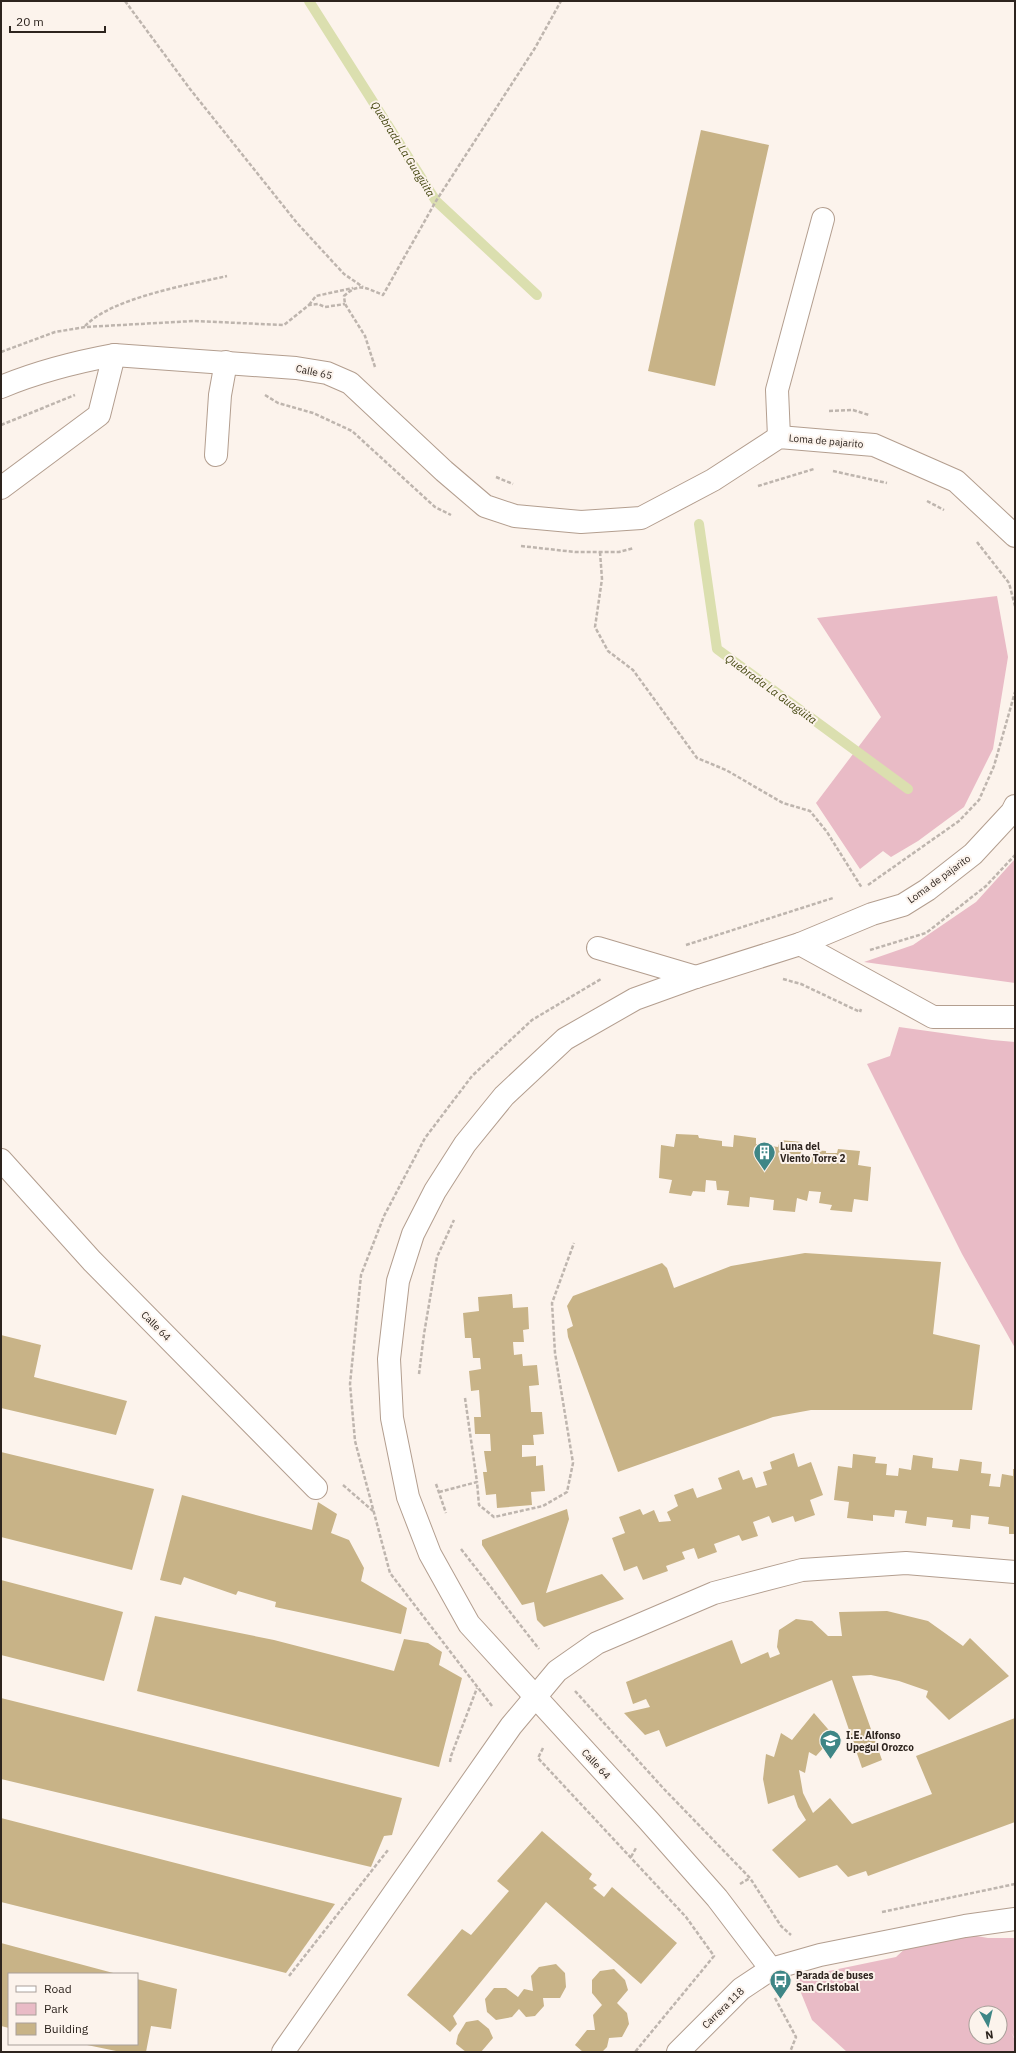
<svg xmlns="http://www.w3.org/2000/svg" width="1016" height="2053" font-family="'IBM Plex Sans',sans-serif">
<rect width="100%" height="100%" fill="#fcf3ec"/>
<!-- green -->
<g fill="#e9bbc6" fill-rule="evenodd">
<polygon points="997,596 1008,657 993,749 964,807 918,841 891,857 883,851 860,869 816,803 881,717 817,618"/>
<polygon points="1015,859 1015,983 864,962 913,945 976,902"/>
<polygon points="899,1027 992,1040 1015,1042 1015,1348 962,1254 867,1064 890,1056"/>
<path d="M971,1935L988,1938H1015V2039L1011,2032L1015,2040V2052H847L812,2020L795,1978L896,1957L908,1946ZM976,2013H1000V2037H976Z"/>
</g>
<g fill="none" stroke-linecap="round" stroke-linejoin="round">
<!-- stream -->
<g stroke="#dbdfaf" stroke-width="10">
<polyline points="309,1 436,201 537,295"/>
<polyline points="699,524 717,649 908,789"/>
</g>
</g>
<!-- building -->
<g fill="#c8b387">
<polygon points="701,130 769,145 715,386 648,371"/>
<polygon points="676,1134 698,1135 699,1138 722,1141 722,1146 733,1147 734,1135 756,1138 756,1144 778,1147 780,1140 802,1142 801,1154 813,1155 813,1150 826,1151 826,1153 837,1153 838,1149 860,1151 858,1165 871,1167 868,1201 854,1199 852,1212 830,1210 832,1205 819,1203 821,1192 809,1191 807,1201 797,1198 795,1212 773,1210 774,1200 750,1197 749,1207 727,1205 729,1191 717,1190 716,1181 706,1180 705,1192 693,1191 691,1196 669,1193 672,1180 659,1178 661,1145 674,1147"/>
<polygon points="805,1253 941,1262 933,1334 980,1345 972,1410 811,1410 773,1417 618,1472 568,1337 567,1329 573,1326 567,1306 573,1296 662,1263 667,1268 674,1288 731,1266"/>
<polygon points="512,1294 513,1308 528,1307 529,1329 523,1330 524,1342 513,1342 514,1355 522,1354 523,1366 537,1365 539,1385 529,1386 531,1412 542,1412 544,1434 533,1435 534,1445 522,1445 522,1457 536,1456 536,1466 543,1465 545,1491 531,1492 532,1505 497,1508 496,1494 486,1495 483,1472 487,1472 484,1451 491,1451 490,1434 475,1434 474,1417 481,1417 479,1390 471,1391 469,1371 481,1369 480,1358 473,1358 471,1338 465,1338 463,1313 479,1311 478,1297"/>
<polygon points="1,1335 41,1345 34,1377 127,1401 116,1435 1,1408"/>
<polygon points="1,1452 154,1489 132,1570 1,1537"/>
<polygon points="794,1453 798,1467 811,1462 823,1495 810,1500 815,1515 795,1522 793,1516 772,1523 769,1516 753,1522 758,1536 742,1541 739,1535 714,1544 717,1552 698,1559 694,1548 682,1552 685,1559 666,1566 668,1571 643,1580 637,1566 624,1571 612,1538 625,1533 619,1517 640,1509 643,1515 654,1510 659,1522 671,1521 667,1512 678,1506 674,1495 693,1488 697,1498 722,1489 718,1478 739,1470 743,1480 752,1477 756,1488 767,1485 763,1472 772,1469 770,1462"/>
<polygon points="853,1454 876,1457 875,1463 887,1464 886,1475 898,1476 899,1468 911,1470 913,1455 933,1458 932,1468 958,1471 960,1459 982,1462 981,1473 991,1474 989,1486 1000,1487 1002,1474 1013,1476 1013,1469 1015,1469 1015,1534 1009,1534 1009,1527 988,1524 989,1517 971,1515 970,1529 952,1527 953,1520 927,1517 926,1526 905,1523 907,1511 895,1510 894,1517 873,1515 873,1521 847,1518 849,1502 834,1500 838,1466 852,1468"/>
<polygon points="182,1495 312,1530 318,1502 337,1514 331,1533 349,1540 364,1568 361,1581 407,1608 401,1634 275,1607 276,1602 238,1591 236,1595 184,1577 181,1585 160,1580"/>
<polygon points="567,1509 569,1519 546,1593 602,1574 624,1599 544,1627 537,1620 534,1602 522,1605 482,1545 482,1540"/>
<polygon points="1,1580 123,1612 104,1681 1,1655"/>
<polygon points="887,1611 928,1621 963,1646 970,1638 1009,1676 949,1720 926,1697 928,1691 899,1681 871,1675 852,1676 882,1760 862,1768 832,1680 666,1747 659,1730 645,1735 624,1713 650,1707 646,1699 633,1704 626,1682 732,1640 741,1664 768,1652 770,1658 780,1654 777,1647 779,1630 796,1619 812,1621 828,1636 842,1636 839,1612"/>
<polygon points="155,1616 274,1640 394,1671 404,1639 428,1643 442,1652 439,1665 462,1678 439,1767 137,1691"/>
<polygon points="1,1698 402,1798 392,1835 384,1836 371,1867 1,1779"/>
<polygon points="814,1713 834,1736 816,1756 809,1752 805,1773 799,1770 803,1793 813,1813 830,1798 852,1824 932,1794 916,1756 1015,1718 1015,1822 868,1876 866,1871 848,1877 837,1865 799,1878 772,1850 806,1820 798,1807 794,1795 768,1804 763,1779 766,1754 774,1757 781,1733 792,1740"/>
<polygon points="1,1818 335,1904 286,1973 1,1902"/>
<polygon points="542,1831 592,1874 589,1879 597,1885 593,1888 604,1897 612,1887 677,1943 641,1984 546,1902 453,2016 457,2024 450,2032 407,1995 462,1929 471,1935 509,1891 497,1881"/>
<polygon points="1,1943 117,1974 9,1974 9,2028 1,2026"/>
<polygon points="556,1964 565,1973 566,1987 560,1998 543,1998 544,2006 535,2016 526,2017 519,2009 512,2017 496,2020 487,2012 485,1999 494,1988 506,1988 518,1997 524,1989 533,1991 531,1976 539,1967"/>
<polygon points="614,1969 625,1980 628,1990 617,2003 627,2013 629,2024 622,2037 609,2038 607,2047 602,2052 583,2052 575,2045 587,2030 595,2030 593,2015 602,2005 592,1993 592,1980 600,1971"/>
<polygon points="137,1979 177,1989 171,2029 151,2026 146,2052 121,2052 87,2045 137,2044"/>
<polygon points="478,2020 489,2029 493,2038 481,2052 466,2052 456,2044 458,2035 466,2022"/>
</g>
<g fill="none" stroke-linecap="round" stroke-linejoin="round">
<defs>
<g id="minor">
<path d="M1,387C37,372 76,362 114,355L296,368L327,373L350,383L444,471L485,506L515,516L581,522L641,518L713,480L779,437L874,445L956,481L1015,536"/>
<polyline points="779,437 777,390 823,219"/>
<polyline points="216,455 220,395 226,362"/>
<polyline points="1,488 99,415 114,355"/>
<polyline points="800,944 872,914 903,905 927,890 973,854 1012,812 1015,806"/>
<polyline points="598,948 696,977"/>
<polyline points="1,1160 92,1261 316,1488"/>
<polyline points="771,1969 717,1898 649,1821 469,1624 430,1554 408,1497 392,1418 389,1359 398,1281 413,1234 435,1191 465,1144 504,1096 565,1039 635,999 696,977 800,944 933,1017 1015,1017"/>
<polyline points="283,2052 511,1726 557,1671 597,1643 714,1593 802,1570 906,1563 1015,1572"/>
<polyline points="678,2052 741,1989 771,1969 820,1955 965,1926 1015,1919"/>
</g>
</defs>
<!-- minor casing -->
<use href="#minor" stroke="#b39e8f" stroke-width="24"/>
<!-- path -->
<g stroke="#beb5ae" stroke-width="2.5" stroke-dasharray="4 2" stroke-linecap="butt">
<polyline points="125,1 190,89 297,223 344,274 363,287"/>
<polyline points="309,305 316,296 353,288"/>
<path d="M85,326C112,298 187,285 227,276"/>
<polyline points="1,352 55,332 85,327 194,321 284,325 309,305 318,304 325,307 345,304"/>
<path d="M375,367L365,336L345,304L344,296C359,282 366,288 383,295L436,201L535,48L561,1"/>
<polyline points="265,395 278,403 313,413 352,431 435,507 451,515"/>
<polyline points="829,411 853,410 869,415"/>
<polyline points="1,425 75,395"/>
<polyline points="833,471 887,483"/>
<polyline points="496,477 513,484"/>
<polyline points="758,486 814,469"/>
<polyline points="927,501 944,510"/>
<polyline points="977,542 1009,583 1015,606"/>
<polyline points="521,546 575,552 619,552 634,548"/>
<polyline points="600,552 602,579 595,627 608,651 633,670 697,758 726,770 783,803 810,811 827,832 862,888"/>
<polyline points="868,885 959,821 979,800 994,766 1015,692"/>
<polyline points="686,945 833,898"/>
<polyline points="870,950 926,933 986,886 1015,855"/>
<polyline points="783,979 801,984 860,1012 861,1009"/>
<polyline points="419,1374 424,1334 437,1257 454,1220"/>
<polyline points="465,1398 477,1482"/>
<polyline points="436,1484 446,1513"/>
<polyline points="343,1485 373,1511"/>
<polyline points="439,1492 477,1482 479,1505 494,1517 543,1506 567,1492 573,1463 555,1353 552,1303 574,1243"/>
<polyline points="461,1549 539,1649"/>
<polyline points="575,1691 664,1789 750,1878 781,1926 791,1935"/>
<polyline points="492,1706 390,1573 355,1441 350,1384 361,1275 384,1216 425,1138 472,1076 532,1020 601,979"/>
<polyline points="543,1748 538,1758 686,1917 714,1956 635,2052"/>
<polyline points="450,1762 451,1756 477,1688"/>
<polyline points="631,1857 636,1848"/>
<polyline points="740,1884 750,1878"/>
<polyline points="882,1912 1015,1884"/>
<polyline points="289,1976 388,1850"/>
<polyline points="775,1998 796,2037 790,2052"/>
</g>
<!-- minor -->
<use href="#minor" stroke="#fff" stroke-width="22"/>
</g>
<!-- icons -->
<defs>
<symbol id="building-pin" viewBox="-11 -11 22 30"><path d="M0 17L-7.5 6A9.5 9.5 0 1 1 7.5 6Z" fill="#3e8686" stroke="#fcf3ec"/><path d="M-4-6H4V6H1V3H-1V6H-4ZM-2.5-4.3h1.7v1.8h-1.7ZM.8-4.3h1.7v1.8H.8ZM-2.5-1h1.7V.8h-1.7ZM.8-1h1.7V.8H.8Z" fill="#fff"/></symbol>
<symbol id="school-pin" viewBox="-11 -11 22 30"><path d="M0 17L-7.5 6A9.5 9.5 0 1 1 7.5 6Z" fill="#3e8686" stroke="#fcf3ec"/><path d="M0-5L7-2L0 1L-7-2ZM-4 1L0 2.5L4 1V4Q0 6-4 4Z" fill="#fff"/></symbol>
<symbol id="bus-pin" viewBox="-11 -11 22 30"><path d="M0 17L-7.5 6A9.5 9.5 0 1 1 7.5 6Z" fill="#3e8686" stroke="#fcf3ec"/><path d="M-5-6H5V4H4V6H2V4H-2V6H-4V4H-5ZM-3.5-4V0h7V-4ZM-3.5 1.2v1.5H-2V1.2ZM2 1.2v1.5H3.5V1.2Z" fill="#fff"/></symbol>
</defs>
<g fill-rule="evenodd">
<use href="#building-pin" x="752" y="1140" width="25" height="34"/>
<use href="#school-pin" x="818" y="1728" width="25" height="34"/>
<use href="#bus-pin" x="768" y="1968" width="25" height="34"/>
</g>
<g text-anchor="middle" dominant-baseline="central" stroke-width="4" stroke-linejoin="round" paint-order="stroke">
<!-- street labels -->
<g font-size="10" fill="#2d241e" stroke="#fcf3ec">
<text transform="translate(314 372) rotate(12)">Calle 65</text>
<text transform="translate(826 441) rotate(5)">Loma de pajarito</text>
<text transform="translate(939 879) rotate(-36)">Loma de pajarito</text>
<text transform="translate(156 1326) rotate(45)">Calle 64</text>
<text transform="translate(596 1764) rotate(47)">Calle 64</text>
<text transform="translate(723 2008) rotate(-44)">Carrera 118</text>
</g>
<!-- poi labels -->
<g font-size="10" font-weight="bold" fill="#2d241e" stroke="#fcf3ec" text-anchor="start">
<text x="780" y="1146">Luna del<tspan x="780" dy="12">Viento Torre 2</tspan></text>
<text x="846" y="1735">I.E. Alfonso<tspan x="846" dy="12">Upegui Orozco</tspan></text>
<text x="796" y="1975">Parada de buses<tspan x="796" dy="12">San Cristobal</tspan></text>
</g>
<!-- water labels -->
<g font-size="11" font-style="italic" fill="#444710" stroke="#fcf3ec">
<text transform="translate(403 149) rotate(58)">Quebrada La Guagüita</text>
<text transform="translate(771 689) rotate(36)">Quebrada La Guagüita</text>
</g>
</g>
<!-- border -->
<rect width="1016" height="2053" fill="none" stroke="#2d241e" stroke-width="4"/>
<!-- legend -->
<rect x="8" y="1973" width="130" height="72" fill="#fcf3ec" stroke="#a9a09a"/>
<rect x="16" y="1986" width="20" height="6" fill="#ffffff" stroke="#a9a09a"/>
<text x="44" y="1993" font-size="12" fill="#2d241e">Road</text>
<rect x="16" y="2003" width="20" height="12" fill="#e9bbc6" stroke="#a9a09a"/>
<text x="44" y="2013" font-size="12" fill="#2d241e">Park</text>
<rect x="16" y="2023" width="20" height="12" fill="#c8b387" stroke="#a9a09a"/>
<text x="44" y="2033" font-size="12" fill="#2d241e">Building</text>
<!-- north arrow -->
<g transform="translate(988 2025) rotate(172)"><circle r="19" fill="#fcf3ec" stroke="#a9a09a"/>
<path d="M0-3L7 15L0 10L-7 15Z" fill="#3e8686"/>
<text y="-6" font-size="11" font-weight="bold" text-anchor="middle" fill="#2d241e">N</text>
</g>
<!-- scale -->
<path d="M10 26v6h95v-6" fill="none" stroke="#2d241e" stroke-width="2"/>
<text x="16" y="26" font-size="12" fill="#2d241e" stroke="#fcf3ec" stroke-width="3" paint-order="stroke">20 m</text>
</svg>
